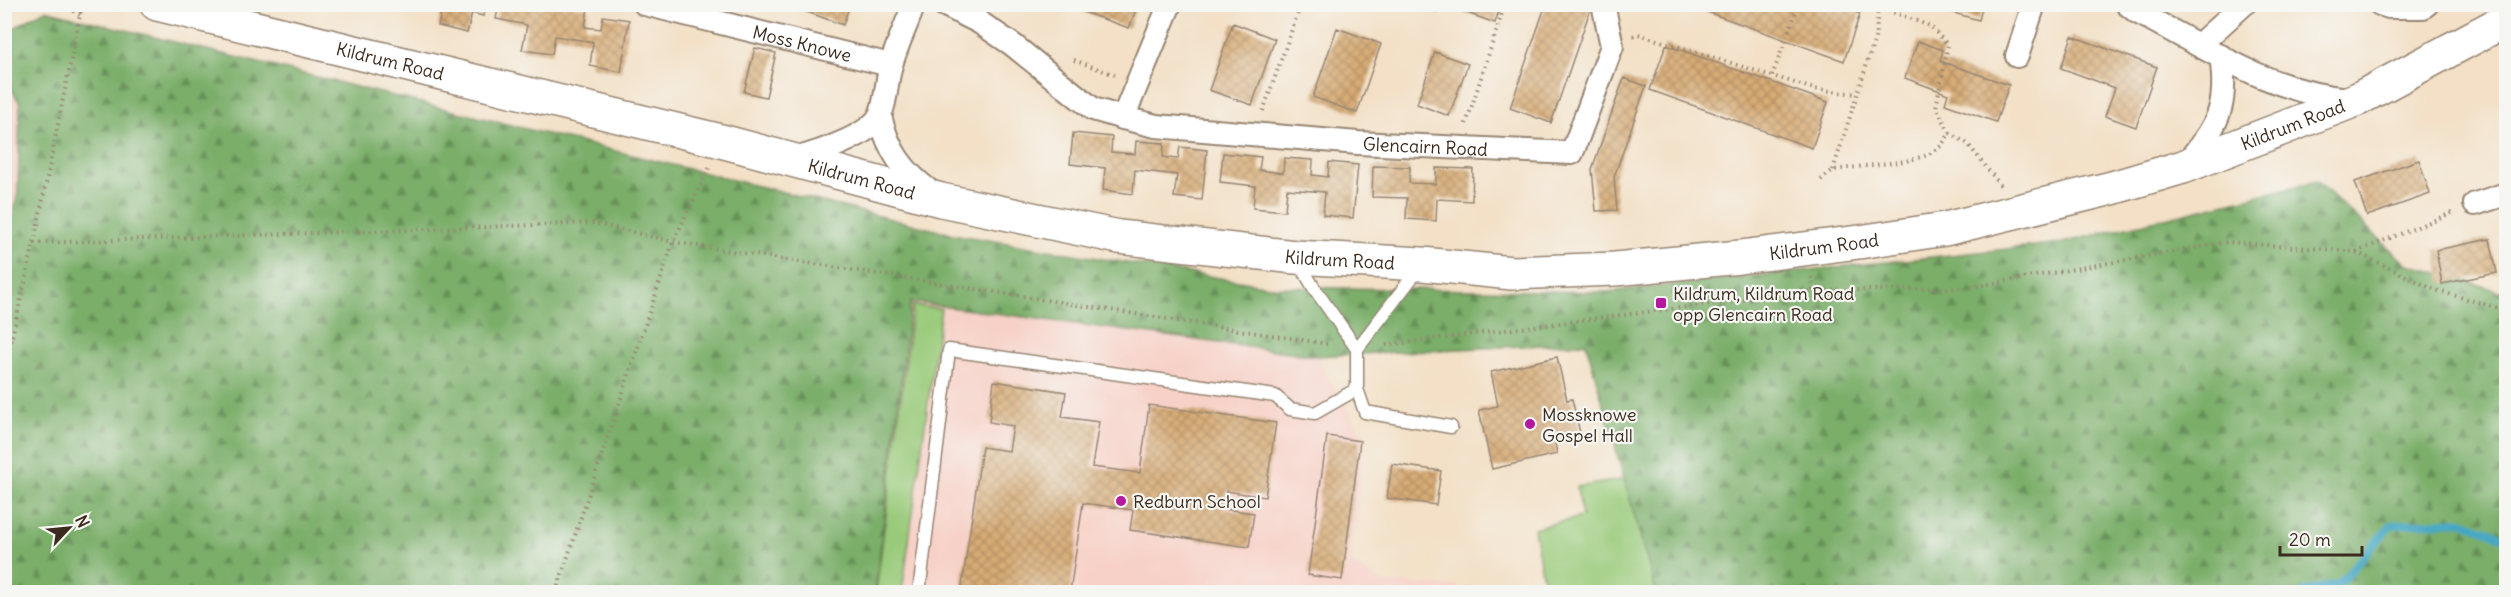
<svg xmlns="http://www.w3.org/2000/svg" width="2511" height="597" viewBox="0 0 2511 597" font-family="Delius,sans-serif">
<defs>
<pattern id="forest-firs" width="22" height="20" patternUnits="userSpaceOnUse" patternTransform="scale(1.5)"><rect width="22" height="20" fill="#7aae69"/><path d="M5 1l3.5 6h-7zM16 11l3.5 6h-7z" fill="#658e56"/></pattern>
<pattern id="building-cross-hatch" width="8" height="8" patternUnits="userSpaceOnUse" patternTransform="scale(1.5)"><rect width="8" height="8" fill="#d7ac76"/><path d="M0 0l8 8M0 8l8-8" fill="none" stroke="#b08c60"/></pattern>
</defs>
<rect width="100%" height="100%" fill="#f6f6f2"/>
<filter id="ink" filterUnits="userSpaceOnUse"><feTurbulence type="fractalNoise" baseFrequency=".0167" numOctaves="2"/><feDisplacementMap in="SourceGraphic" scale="12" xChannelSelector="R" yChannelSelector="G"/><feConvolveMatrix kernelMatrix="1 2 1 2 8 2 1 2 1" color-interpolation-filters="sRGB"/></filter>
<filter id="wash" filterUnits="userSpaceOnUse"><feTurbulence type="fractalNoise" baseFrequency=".008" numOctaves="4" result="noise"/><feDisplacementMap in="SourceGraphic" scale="24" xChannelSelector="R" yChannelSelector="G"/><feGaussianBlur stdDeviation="1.35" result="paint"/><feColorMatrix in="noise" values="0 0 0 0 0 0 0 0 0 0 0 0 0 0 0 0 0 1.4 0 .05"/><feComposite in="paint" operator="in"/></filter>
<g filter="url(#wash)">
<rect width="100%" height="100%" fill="#f3e0c6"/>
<path fill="#f7d1c7" d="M5 79 20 103 18 192 5 256Z
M911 302 1317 356 1365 439 1351 563 1384 583 1458 586 1459 592H873Z"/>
<path fill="#99ca79" stroke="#6a7a4c" stroke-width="1.5" d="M913 305 941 309 902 592H876Z
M1625 479 1656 592H1487L1545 591 1534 528 1582 517 1577 487Z"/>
<path fill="url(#forest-firs)" stroke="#5a6c44" stroke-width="1.5" d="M45 10 952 234 1275 287 1606 292 2062 243 2317 181 2405 263 2506 293V592H1656L1586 343 1317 356 911 302 875 592H5L4 256 18 192 20 103 5 79V33Z"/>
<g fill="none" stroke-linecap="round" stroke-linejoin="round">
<path stroke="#45a7c4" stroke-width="8" d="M2304 592 2339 584 2391 525 2462 521 2506 538"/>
</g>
<g id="blocks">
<path fill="url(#building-cross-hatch)" d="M443 4H486L483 16 472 13 467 33 438 26Z
M499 4H565L588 8 585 27 601 29 603 16 629 20 621 72 590 66 593 42 555 36 552 54 522 50 527 25 496 19Z
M801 4H850L843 25 799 9Z
M1086 4H1138L1129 28 1083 12Z
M1415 4H1439L1436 12Z
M1442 4H1501L1495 23Z
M1546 4 1592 5 1551 123 1510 108Z
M1834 4 1860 14 1844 61 1688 5Z
M1945 4H1983L1979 20 1943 10Z
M1233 23 1275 39 1252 105 1209 90Z
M1337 28 1381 44 1357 113 1313 97Z
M2072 36 2157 67 2136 127 2105 116 2115 88 2061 68Z
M1918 41 1943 50 1940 61 2009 85 1996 122 1945 104 1948 94 1905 78Z
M1666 45 1828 102 1812 148 1650 90Z
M755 48 776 53 766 97 744 92Z
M1435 52 1468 64 1449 116 1417 104Z
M1624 78 1646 86 1614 177 1617 210 1596 211 1592 169Z
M1073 133 1112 137 1111 152 1135 154 1136 141 1164 143 1163 157 1178 159 1180 147 1207 150 1202 200 1174 197 1177 175 1135 170 1133 194 1103 190 1105 168 1070 164Z
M1223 153 1261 157 1259 170 1283 173 1284 158 1313 160 1312 175 1328 177 1329 162 1358 165 1353 218 1323 215 1325 192 1287 189 1285 211 1253 208 1255 186 1220 182Z
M2419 160 2430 194 2367 216 2355 182Z
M1373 166 1410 167 1409 183 1436 184V168L1473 169 1472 201 1437 199 1436 221 1406 219 1407 198 1372 197Z
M2490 239 2497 273 2442 284 2436 250Z
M1557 357 1567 400 1572 399 1581 437 1555 443 1557 454 1492 469 1479 410 1498 406 1491 372Z
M994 381 1066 392 1062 417 1099 422 1092 467 1140 473 1149 405 1276 423 1265 497 1226 491 1224 509 1254 513 1249 547 1130 530 1133 510 1083 503 1070 592H961L982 447 1009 451 1013 426 989 422Z
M1327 436 1360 441 1342 580 1308 575Z
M1392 464 1441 471 1436 505 1387 498Z"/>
</g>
</g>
<g filter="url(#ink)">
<use href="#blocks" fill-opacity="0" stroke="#978572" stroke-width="1.5"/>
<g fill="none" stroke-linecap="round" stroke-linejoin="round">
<defs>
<path id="lane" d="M1298 261 1314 288 1357 349
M1420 267 1357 349V389L1365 412 1451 427
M919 592 949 350 1275 396 1290 409 1315 413 1357 389"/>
<g id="street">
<path id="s1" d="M645 4 890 65"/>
<path id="s2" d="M943 4 979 22 1013 45 1093 109 1123 118 1156 126 1358 143 1572 153 1612 46 1603 4"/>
<path d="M2127 4 2137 12C2205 47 2273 94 2350 99"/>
<path d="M2380 4 2389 7H2423L2427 4"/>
<path d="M2200 44 2244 4"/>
<path d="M2017 56 2034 4"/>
<path d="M880 116C888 150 903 172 931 192"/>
<path d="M1123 118 1169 6"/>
<path d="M795 159C817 153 870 136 880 115 887 100 886 81 891 65 897 44 907 24 914 4"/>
<path d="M2184 166C2217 126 2229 109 2221 56"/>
<path d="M2475 204 2506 194"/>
</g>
<g id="secondary">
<path id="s3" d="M157 4 721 141 941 200 1119 237 1295 257 1422 264 1512 273 1615 269 1740 257 1859 242 1945 229 2112 188 2183 167 2358 99 2506 20"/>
</g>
</defs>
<use href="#lane" stroke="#978572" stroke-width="15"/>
<use href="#street" stroke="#978572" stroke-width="26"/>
<use href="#secondary" stroke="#978572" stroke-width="36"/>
<path stroke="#978572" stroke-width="4" stroke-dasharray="1.5 4.5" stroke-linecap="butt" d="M64 4 80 15
M1633 36 1638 34 1814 89 1857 94
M1074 60 1115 75
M1772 76 1799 4
M1263 111 1301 4
M1466 124 1505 4
M1950 133 1968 144 2001 186
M1833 170 1876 35 1878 6
M1821 180 1833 170 1906 161 1928 155 1941 146 1950 133 1936 107 1948 45 1930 26 1871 4
M34 243 595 223 673 242 1328 344
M2356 252 2454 212
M1812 277 1813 291
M1386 345 1813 291 1966 288 2228 242 2356 252 2435 290 2495 307 2506 308
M4 371 34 243 81 10
M556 592 673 242 709 168"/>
<use href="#lane" stroke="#fff" stroke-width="12"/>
<use href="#street" stroke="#fff" stroke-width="22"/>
<use href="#secondary" stroke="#fff" stroke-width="33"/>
</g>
</g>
<g fill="#b5179e" stroke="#f6f6f2" stroke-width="2">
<rect x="1655" y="297" width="12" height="12" rx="3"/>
<circle cx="1530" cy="424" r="6"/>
<circle cx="1121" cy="501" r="6"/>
</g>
<g text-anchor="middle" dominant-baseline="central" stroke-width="4.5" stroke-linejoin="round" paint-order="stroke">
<g font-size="18" fill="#3b2a1e" stroke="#f6f6f2">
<text stroke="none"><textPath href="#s1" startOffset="162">Moss Knowe</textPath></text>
<text stroke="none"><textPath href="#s3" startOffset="240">Kildrum Road</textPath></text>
<text stroke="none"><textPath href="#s3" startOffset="2184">Kildrum Road</textPath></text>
<text stroke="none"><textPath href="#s2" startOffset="519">Glencairn Road</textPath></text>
<text stroke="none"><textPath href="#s3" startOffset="726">Kildrum Road</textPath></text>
<text stroke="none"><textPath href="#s3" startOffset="1698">Kildrum Road</textPath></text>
<text stroke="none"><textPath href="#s3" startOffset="1212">Kildrum Road</textPath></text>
</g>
<g font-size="18" fill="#3b2a1e" stroke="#f6f6f2" text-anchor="start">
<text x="1673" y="293">Kildrum, Kildrum Road<tspan x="1673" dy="21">opp Glencairn Road</tspan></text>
<text x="1542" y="414">Mossknowe<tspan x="1542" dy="21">Gospel Hall</tspan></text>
<text x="1133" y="501">Redburn School</text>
</g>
</g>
<rect width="2511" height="597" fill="none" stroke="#f6f6f2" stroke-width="24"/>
<g transform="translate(69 528) rotate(64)" stroke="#f6f6f2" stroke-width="4.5" paint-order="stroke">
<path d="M0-4.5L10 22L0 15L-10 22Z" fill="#3b2a1e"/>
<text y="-9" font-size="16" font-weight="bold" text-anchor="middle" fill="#3b2a1e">N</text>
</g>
<path d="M2280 546v9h82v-9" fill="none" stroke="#3b2a1e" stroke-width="3"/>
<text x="2289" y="546" font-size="18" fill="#3b2a1e" stroke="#f6f6f2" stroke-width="4.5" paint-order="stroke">20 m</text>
</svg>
